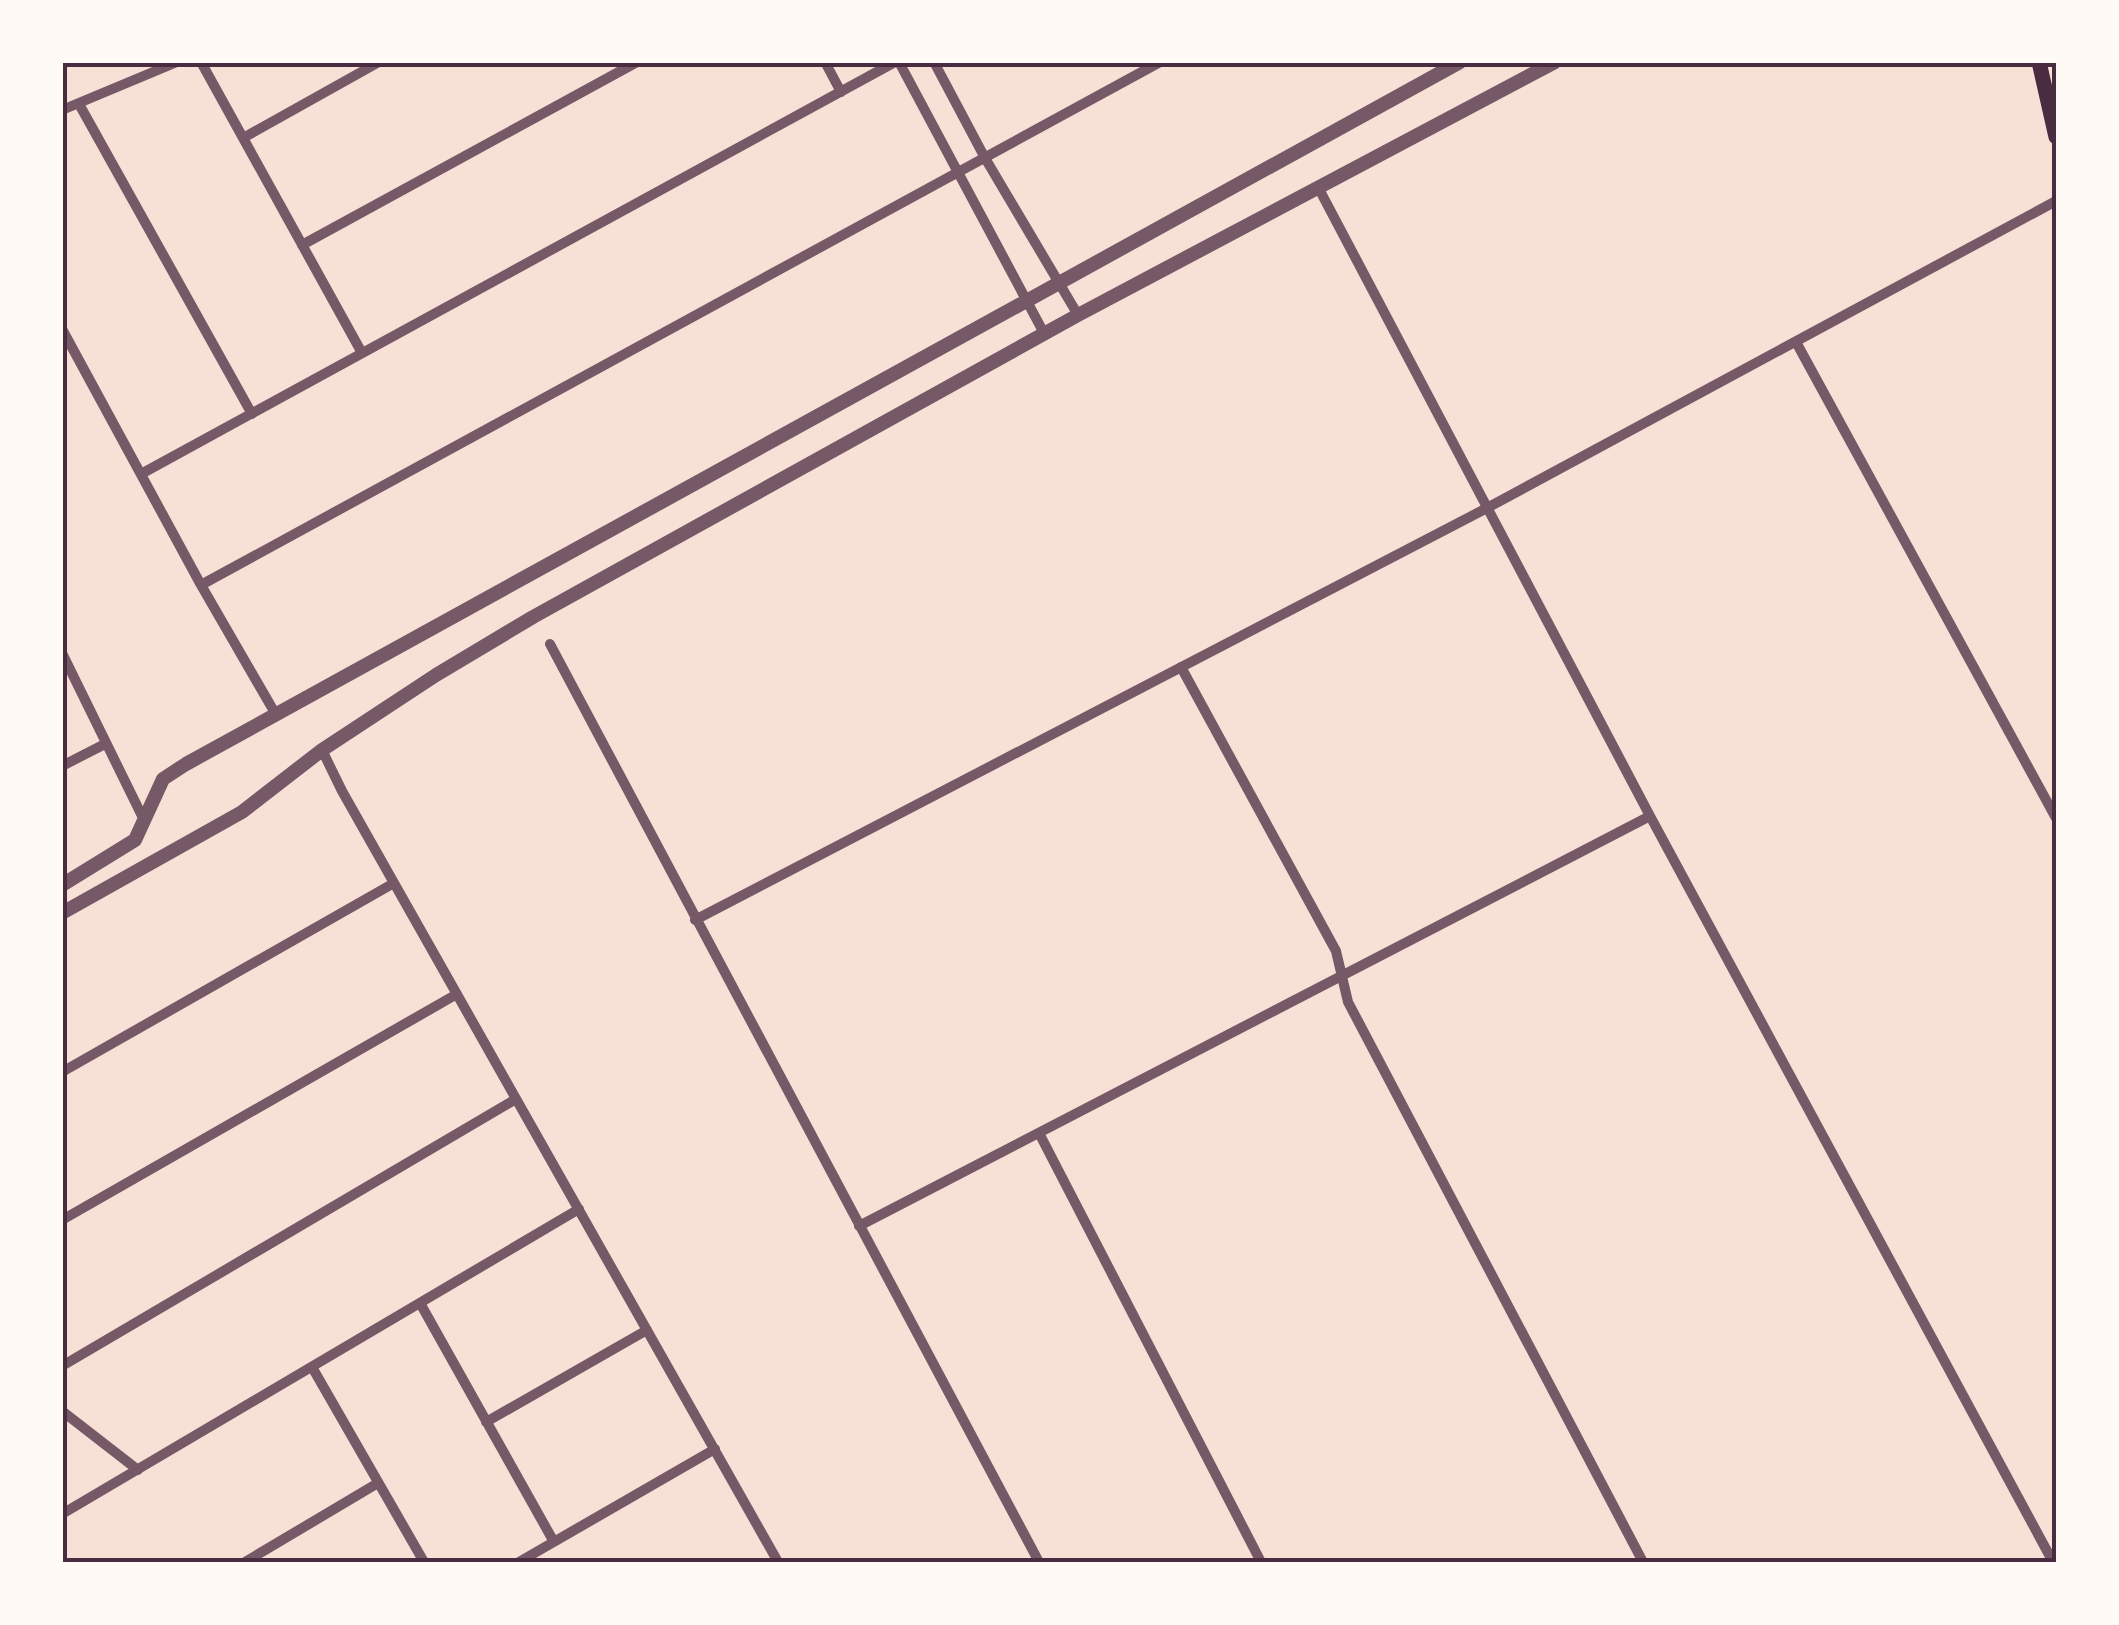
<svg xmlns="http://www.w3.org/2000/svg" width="2119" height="1625" viewBox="0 0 2119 1625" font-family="Ubuntu,sans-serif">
<rect width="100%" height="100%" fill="#f7e1d7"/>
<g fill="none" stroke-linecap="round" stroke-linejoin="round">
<path stroke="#755966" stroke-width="10" d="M201 62 362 353
M825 62 841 92
M899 62 1045 335
M934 62 985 158 1078 315
M79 104 252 414
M62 110 177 62
M243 138 379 62
M1318 187 1650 816 2053 1562
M302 245 637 62
M62 329 201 585 275 713
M1796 342 2056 818
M141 474 895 62
M201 585 1160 62
M550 644 1039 1562
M62 653 145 822
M1181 667 1336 951 1348 1002 1643 1562
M322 750 342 791 778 1562
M62 766 105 744
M695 920 1487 508 2056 201
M62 1072 394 883
M1039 1133 1261 1562
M62 1220 457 994
M859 1226 1650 816
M420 1303 554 1542
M62 1366 516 1099
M312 1367 424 1562
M62 1411 138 1470
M486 1422 647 1330
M62 1514 579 1209
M245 1562 378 1483
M519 1562 715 1449"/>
<path stroke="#755966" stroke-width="14" d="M62 885 135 840 163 779 186 764 1460 62
M62 913 242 812 322 750 436 675 533 617 1078 315 1555 62"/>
<path stroke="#4a2c40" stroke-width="15" d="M2039 62 2056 137"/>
</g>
<rect width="2119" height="1625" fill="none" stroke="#fffaf5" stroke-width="130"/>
<rect x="65" y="65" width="1989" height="1495" fill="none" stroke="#4a2c40" stroke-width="4"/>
</svg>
